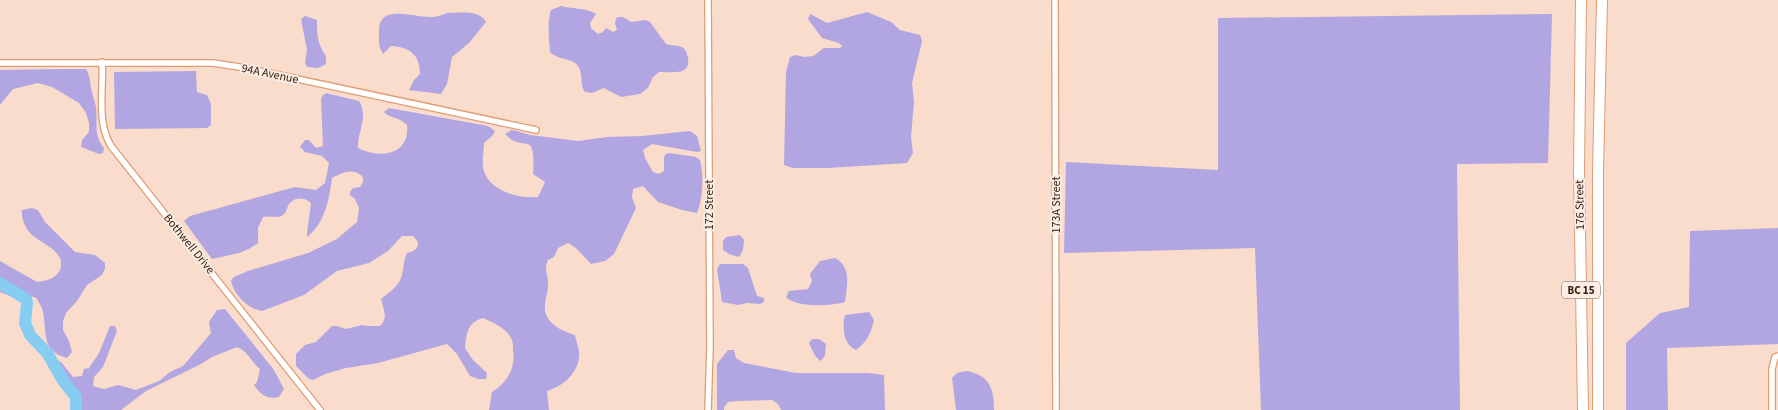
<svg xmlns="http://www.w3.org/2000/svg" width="1778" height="410" viewBox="0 0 1778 410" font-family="'Source Sans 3',sans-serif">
<rect width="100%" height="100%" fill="#f9dccb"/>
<path fill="#b1a6e2" d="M561 6C573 9 587 8 596 14L590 23 591 28 598 34 603 32 606 28 613 32 617 30 615 23 617 17H623L631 22 646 20 650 22 666 44C671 46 678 45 682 47 686 49 687 54 688 58 691 77 671 71 659 72L653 77 648 88 640 94 621 97 604 88 592 93 585 92C579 85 584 74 578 66 572 57 559 61 550 52 549 38 547 23 551 10Z
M867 12 891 22 900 30 920 35 922 41 912 83 914 102 911 137 913 153 907 163 828 168H793L784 165 786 72 790 57 796 55 804 57 813 56 824 48H840L842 46 839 43 822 38 808 19 810 14 827 23Z
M447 13C460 13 479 9 486 22L469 43 452 57 447 84 441 94 409 90 414 80 420 74C420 54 409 47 391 46L383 54C378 47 379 39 379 31 379 3 414 18 431 17 437 17 442 15 447 13Z
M1552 14 1548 163 1457 164 1460 410H1261L1255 248 1064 253 1066 162 1218 170V18Z
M305 16 317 20C317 28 317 38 320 45 323 54 327 53 326 64L318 68 307 67 305 63 307 50 301 19Z
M64 69H86C90 76 90 81 91 88 92 94 95 101 96 107 98 123 93 135 104 148L103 153 99 154 81 147 82 140 89 132V123L86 113 79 103 52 87 38 83 13 89 0 105V70Z
M196 71 197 92 207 95 211 104V125L207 128 115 129 114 72Z
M326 93 359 101C369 117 357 132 358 148 379 159 410 156 407 125 398 116 390 119 384 112L389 108 488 126 495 131 493 135 484 143C484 150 482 159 483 167 486 190 518 199 538 197L545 182 533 174C536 126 524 155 505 134L511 130 517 131 530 135 578 141 607 137 642 136 690 131 697 136 701 151 697 152 652 144 643 150 645 158 653 172 659 174 664 171V157L666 154 670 153 696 157 700 160C704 177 703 197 697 213L682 210 658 202 643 186 633 189 632 197 636 208 614 254 605 261 591 264 576 248 568 243 558 248 554 257 548 260C543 271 549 275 548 286 548 292 545 299 545 305 543 322 561 331 575 335 576 340 578 346 579 351 581 371 564 386 547 391L549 410H489L492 392C507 383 516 368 513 350 513 346 513 341 511 338 506 328 492 322 483 318 467 323 467 332 465 348L473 360 487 373 486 379H478L470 376 457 354 447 344 378 363 346 368 325 374 313 380 309 379 296 366V354L305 345 316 342 332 326H337L346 329 362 325 368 326H380C389 317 383 309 381 299 389 292 397 288 401 278 404 270 403 261 407 253 414 251 418 250 418 242L413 236H402L388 251 369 263 337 271 304 295 262 311C248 309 233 294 231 280L234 277 248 271 308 253 337 239 357 222 359 208 355 199 350 195V192L353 188 360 187 363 182V177C353 167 342 173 332 178 329 200 325 223 307 237V233L311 203C304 197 295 197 289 204 287 207 287 212 283 215 278 219 270 215 263 217L258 228V243L249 249 239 253 212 259 184 221 190 216 295 187 316 190 325 183 329 163 322 156 305 152 300 147 305 140H309L316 148 323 146 321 99 322 96Z
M32 208 38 210 45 222 75 252 95 255 105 263V269L102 275 87 285 77 301 66 313 63 321V330L69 341 72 352 67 358C41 351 47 333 43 312 42 307 39 302 36 298L26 294 13 297 0 292V261L37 282C45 281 56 279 60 270 67 251 41 244 31 234 25 228 21 218 22 210Z
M1778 228V344L1667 348 1668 410H1626V343L1660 313 1689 307 1690 231Z
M740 235 744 240 743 250 739 257 729 254 723 250V241L726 237Z
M835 258C852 267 847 286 845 302 832 306 796 308 786 297L789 291 808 289 812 281 810 274 820 261Z
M720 264H743L748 268 757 296 764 298V302L760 304 747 303 738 305 722 302 717 269Z
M225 309 274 370 284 389 279 397C267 400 260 394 254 385L257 382 260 369C251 362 248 351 237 347L212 357 201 364 146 391 121 410H77L63 386 48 366V360L53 358 61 362 73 377 82 376 84 369 89 368 99 353 110 326H115L117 331 103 367 94 377 93 386 104 389 118 385 136 390 159 381 170 372 183 366 211 333 209 322 217 310Z
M869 312 874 320C871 333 867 342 856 350 843 345 842 326 845 315Z
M812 339H819L826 344 825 355 821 361C814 357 812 349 809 343Z
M728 350H734L736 358 744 363 796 373H868L884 375 885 410H781L778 404 772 400 737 401 728 402 724 407V410H717V364Z
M966 371C990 375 994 389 994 410H956L952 378 957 373Z"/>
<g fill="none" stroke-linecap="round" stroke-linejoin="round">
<path stroke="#87cdf2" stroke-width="12" d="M0 283 26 299 27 303 25 323 30 335 47 353 64 382 76 397V410"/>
<defs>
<path id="minor" d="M1055 0 1056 410
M102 62C104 90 96 121 111 146L320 410
M0 63H213L246 68 536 130
M708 410 710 347 708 0
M1772 410V369L1775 357 1778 356"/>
<path id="trunk" d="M1581 0 1579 170 1583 410
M1598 410V171L1602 0"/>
</defs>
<use href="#minor" stroke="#df9c72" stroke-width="8"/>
<use href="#trunk" stroke="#df9c72" stroke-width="12"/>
<use href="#minor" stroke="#fff" stroke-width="5.5"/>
<use href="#trunk" stroke="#fff" stroke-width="10"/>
</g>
<g text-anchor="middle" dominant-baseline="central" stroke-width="4" stroke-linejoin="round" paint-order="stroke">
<rect fill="#fbede4" stroke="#705a4b" stroke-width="1" x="1562" y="281.5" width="38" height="17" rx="4"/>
<g font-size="11" font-weight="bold" fill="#341b09">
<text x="1581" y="290">BC 15</text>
</g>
<g font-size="12" fill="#341b09" stroke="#fbede4">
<text transform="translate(270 74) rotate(12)">94A Avenue</text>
<text transform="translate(709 205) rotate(-90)">172 Street</text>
<text transform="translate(1056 205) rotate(-90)">173A Street</text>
<text transform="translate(1580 205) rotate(-91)">176 Street</text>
<text transform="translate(189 244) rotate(51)">Bothwell Drive</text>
</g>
</g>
</svg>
